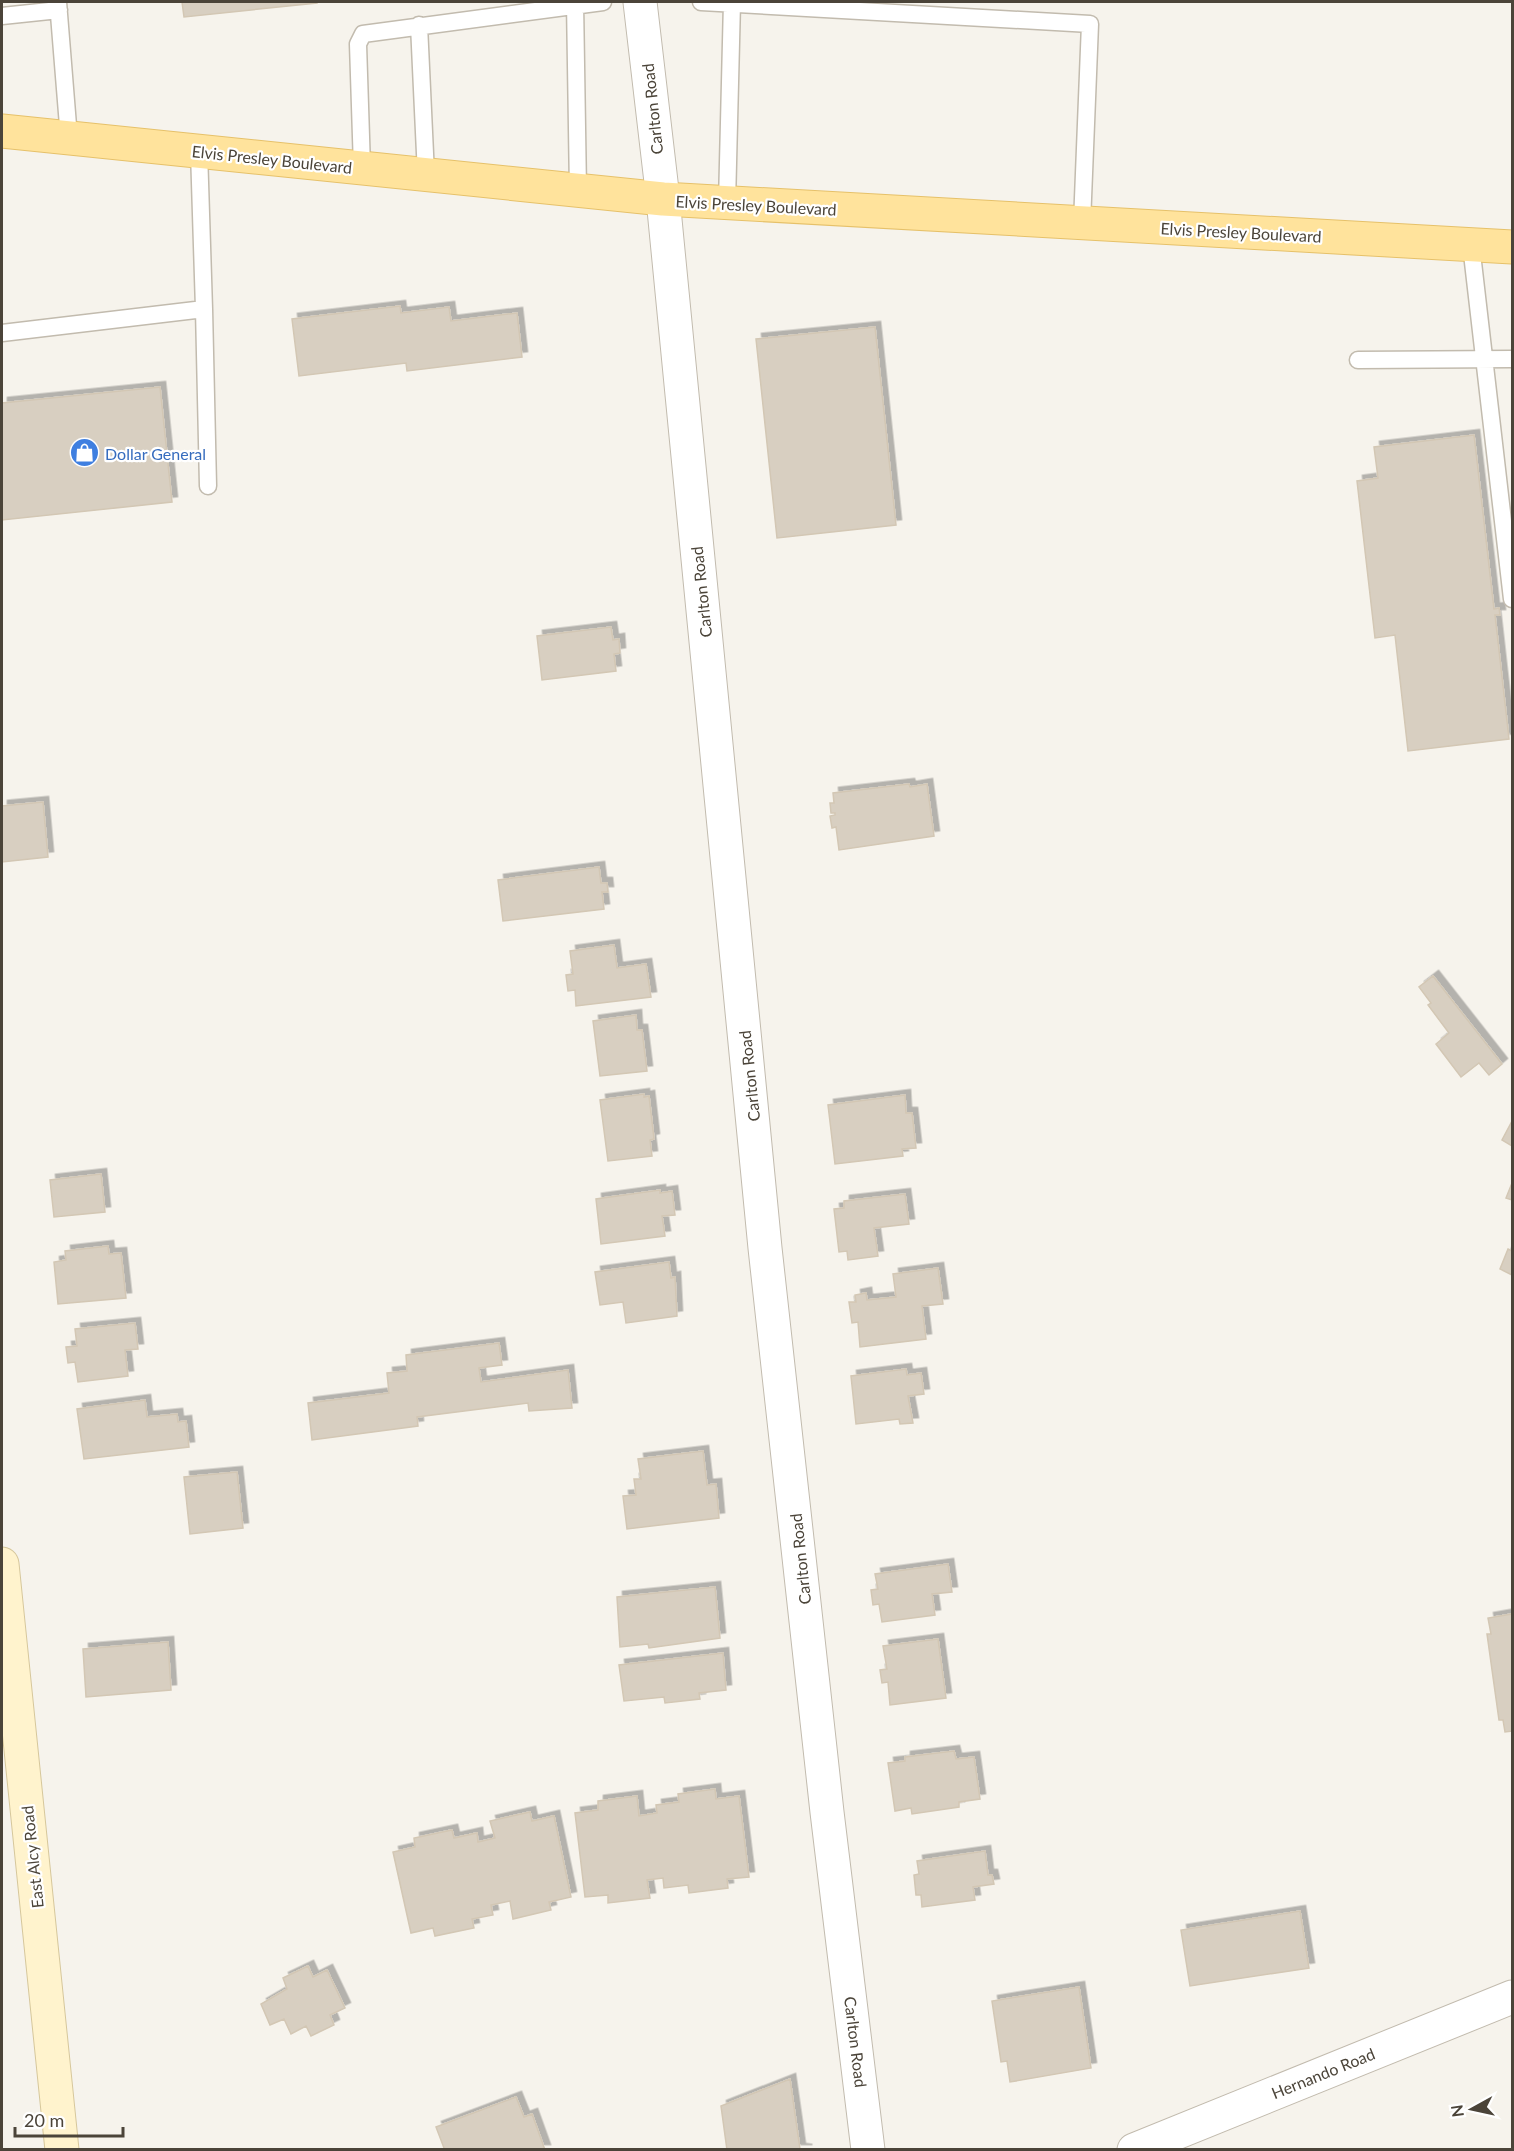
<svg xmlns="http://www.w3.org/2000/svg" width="1514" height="2151" viewBox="0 0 1514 2151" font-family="Lato,sans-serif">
<defs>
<filter id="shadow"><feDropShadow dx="5.5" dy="-5.5" stdDeviation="0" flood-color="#0004"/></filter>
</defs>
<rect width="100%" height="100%" fill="#f6f3ec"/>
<path fill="#d8cfc1" stroke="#d3c7b4" stroke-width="1.5" filter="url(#shadow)" d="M182 2H317V3L184 17Z
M400 306 401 313 449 307 451 321 517 313 522 357 407 371 406 363 299 376 292 319Z
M875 327 896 525 777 538 756 339Z
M160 387 172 502 2 520V403Z
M1474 435 1494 609 1499 608 1500 615H1495L1509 739 1408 751 1395 635 1375 638 1357 481 1378 478 1374 447Z
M611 627 613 640 619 639 620 653 614 654 616 671 542 680 537 636Z
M909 784 910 787 927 784 934 836 839 850 836 827 832 828 830 816 835 815V813H831L830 803H834L833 793Z
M43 802 48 857 2 862V806Z
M599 867 601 883H607L608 892H602L604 909 503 921 498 880Z
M614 945 617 968 646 964 651 997 576 1006 575 990 568 991 566 975 573 974 570 951Z
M1433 976 1502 1064 1489 1075 1479 1063 1461 1077 1436 1044 1449 1033 1428 1005 1431 1003 1419 987Z
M636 1015 637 1030H642L647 1071 600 1076 593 1021Z
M644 1094V1097L649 1096 654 1139 650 1140 652 1156 608 1161 600 1100Z
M905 1095 906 1113H912L916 1148 902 1149 903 1156 835 1164 828 1105Z
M1512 1121V1146L1502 1140Z
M101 1174 105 1212 54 1217 50 1180Z
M1512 1183V1200L1506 1198Z
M660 1190V1193L672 1191 675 1215 662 1216 665 1236 601 1244 596 1199Z
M905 1194 909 1224 874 1228 878 1256 848 1260 847 1251 839 1252 834 1209 844 1208V1201Z
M108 1246 109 1254 121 1253 126 1298 58 1304 54 1262 66 1260 65 1251Z
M1508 1249 1512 1251V1275L1500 1269Z
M669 1262 671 1278 675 1277 677 1316 626 1323 623 1302 600 1305 595 1272Z
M938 1268 943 1304 922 1306 926 1339 860 1347 858 1322 852 1323 849 1302H856L855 1295 866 1293 867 1300 896 1297 893 1274Z
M135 1323 138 1349 125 1350 128 1376 78 1382 75 1362 68 1363 66 1347 77 1346 75 1329Z
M499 1343 502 1365 479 1368 481 1382 568 1370 572 1408 529 1411 528 1403 417 1417 418 1426 312 1440 308 1403 389 1393 387 1373 407 1371 406 1355Z
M906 1369 907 1375 921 1373 924 1394 908 1396 913 1423 900 1424 899 1419 856 1424 851 1376Z
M145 1400 147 1417 177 1414 178 1422 186 1421 189 1447 84 1459 77 1409Z
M703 1451 707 1485 716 1484 719 1518 627 1529 623 1496 636 1495 634 1479H641L638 1459Z
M237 1472 243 1528 190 1534 184 1477Z
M948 1564 952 1592 932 1594 935 1615 882 1622 879 1604 873 1605 871 1590 878 1589 875 1574Z
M715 1587 720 1638 649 1648 648 1644 620 1647 617 1597Z
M1512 1614V1731L1505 1732 1503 1720H1499L1487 1634H1491L1488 1618Z
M938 1639 946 1698 890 1705 888 1682 882 1683 880 1670 887 1669 883 1646Z
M168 1642 171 1690 86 1697 83 1649Z
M723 1653 726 1690 699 1693 700 1699 665 1703 664 1697 624 1701 619 1665Z
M954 1751 956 1759 974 1757 980 1799 959 1802V1807L912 1814 911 1808 895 1811 888 1763 905 1761V1757Z
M715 1789 716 1799 739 1796 749 1877 727 1879 728 1888 689 1893 688 1885 664 1888 663 1878 647 1880 650 1898 608 1903V1895L585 1897 575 1813 598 1810V1801L637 1796 639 1816 657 1813 656 1805 679 1802 678 1794Z
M530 1812 532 1821 554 1816 571 1897 549 1902 551 1910 513 1919 510 1901 491 1905 493 1915 472 1919 474 1928 435 1936 433 1928 411 1933 393 1852 415 1847 414 1838 452 1830 454 1838 477 1833 478 1842 495 1838 490 1821Z
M985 1851 988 1875H992L994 1884 973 1887 975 1900 922 1907 921 1895H916L914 1875 919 1874 917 1861Z
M1300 1911 1309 1968 1190 1986 1181 1930Z
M308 1966 313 1977 327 1970 345 2008 330 2015 334 2025 311 2036 306 2026 291 2034 284 2019 270 2025 261 2004 287 1989 283 1978Z
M1079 1987 1091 2068 1010 2082 1007 2061 1001 2062 992 2001Z
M790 2079 800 2149 807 2150H727L721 2106Z
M516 2097 524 2117 532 2114 545 2150H438L444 2148 436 2127Z"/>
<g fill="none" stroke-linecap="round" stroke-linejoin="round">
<defs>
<path id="lane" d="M58 2 69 138
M575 2 578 191
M701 2 1090 24 1082 223
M2 16 59 10
M419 25 426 175
M362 168 358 44 363 34 603 2
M727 203 732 2
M1471 245 1512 599
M204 309 208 486
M2 333 204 309 199 151
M1358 360 1512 359"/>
<path id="street" d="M640 2 663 199 765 1248 827 1812 868 2150
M1134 2150 1512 1997"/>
<path id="secondary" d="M2 1564 62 2150"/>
<path id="primary" d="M2 131 663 199 1512 247"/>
</defs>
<use href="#lane" stroke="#c2bbae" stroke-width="19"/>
<use href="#street" stroke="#c2bbae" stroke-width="35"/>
<use href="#secondary" stroke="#d6c79b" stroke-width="35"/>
<use href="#primary" stroke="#e6c16a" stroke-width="35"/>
<use href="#lane" stroke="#fff" stroke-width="16"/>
<use href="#street" stroke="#fff" stroke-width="33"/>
<use href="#secondary" stroke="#fff3cd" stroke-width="33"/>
<use href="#primary" stroke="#ffe39c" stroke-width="33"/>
</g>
<defs>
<symbol id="shop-disc" viewBox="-11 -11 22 22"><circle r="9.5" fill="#3f7fe0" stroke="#fff"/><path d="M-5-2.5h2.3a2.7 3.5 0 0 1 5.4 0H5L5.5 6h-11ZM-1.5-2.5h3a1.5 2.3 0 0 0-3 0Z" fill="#fff"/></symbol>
</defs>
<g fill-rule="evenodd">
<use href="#shop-disc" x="68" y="436" width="33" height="33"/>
</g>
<g text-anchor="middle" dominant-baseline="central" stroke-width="4.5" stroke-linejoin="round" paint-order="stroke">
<g font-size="16" fill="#4b4439" stroke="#fff">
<text transform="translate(652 109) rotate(-96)">Carlton Road</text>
<text transform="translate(272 159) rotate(6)">Elvis Presley Boulevard</text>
<text transform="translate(756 205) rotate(3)">Elvis Presley Boulevard</text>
<text transform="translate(1241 232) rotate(3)">Elvis Presley Boulevard</text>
<text transform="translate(701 592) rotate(-96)">Carlton Road</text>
<text transform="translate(749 1076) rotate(-96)">Carlton Road</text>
<text transform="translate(800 1559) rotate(-96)">Carlton Road</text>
<text transform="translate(32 1857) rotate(-96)">East Alcy Road</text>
<text transform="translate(856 2042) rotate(83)">Carlton Road</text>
<text transform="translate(1323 2073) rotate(-22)">Hernando Road</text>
</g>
<g font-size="16" fill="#366cbe" stroke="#fff" text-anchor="start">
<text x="105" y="453">Dollar General</text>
</g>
</g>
<rect width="1514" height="2151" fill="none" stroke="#4b4439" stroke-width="6"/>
<g transform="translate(1472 2109) rotate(262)" stroke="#ffffff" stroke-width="4.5" paint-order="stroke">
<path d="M0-4.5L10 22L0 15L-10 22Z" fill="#4b4439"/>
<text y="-9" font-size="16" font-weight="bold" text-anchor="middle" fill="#4b4439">N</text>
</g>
<path d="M15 2127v9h108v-9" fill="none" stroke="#4b4439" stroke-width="3"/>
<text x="24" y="2127" font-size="18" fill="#4b4439" stroke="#ffffff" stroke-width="4.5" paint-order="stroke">20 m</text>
</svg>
